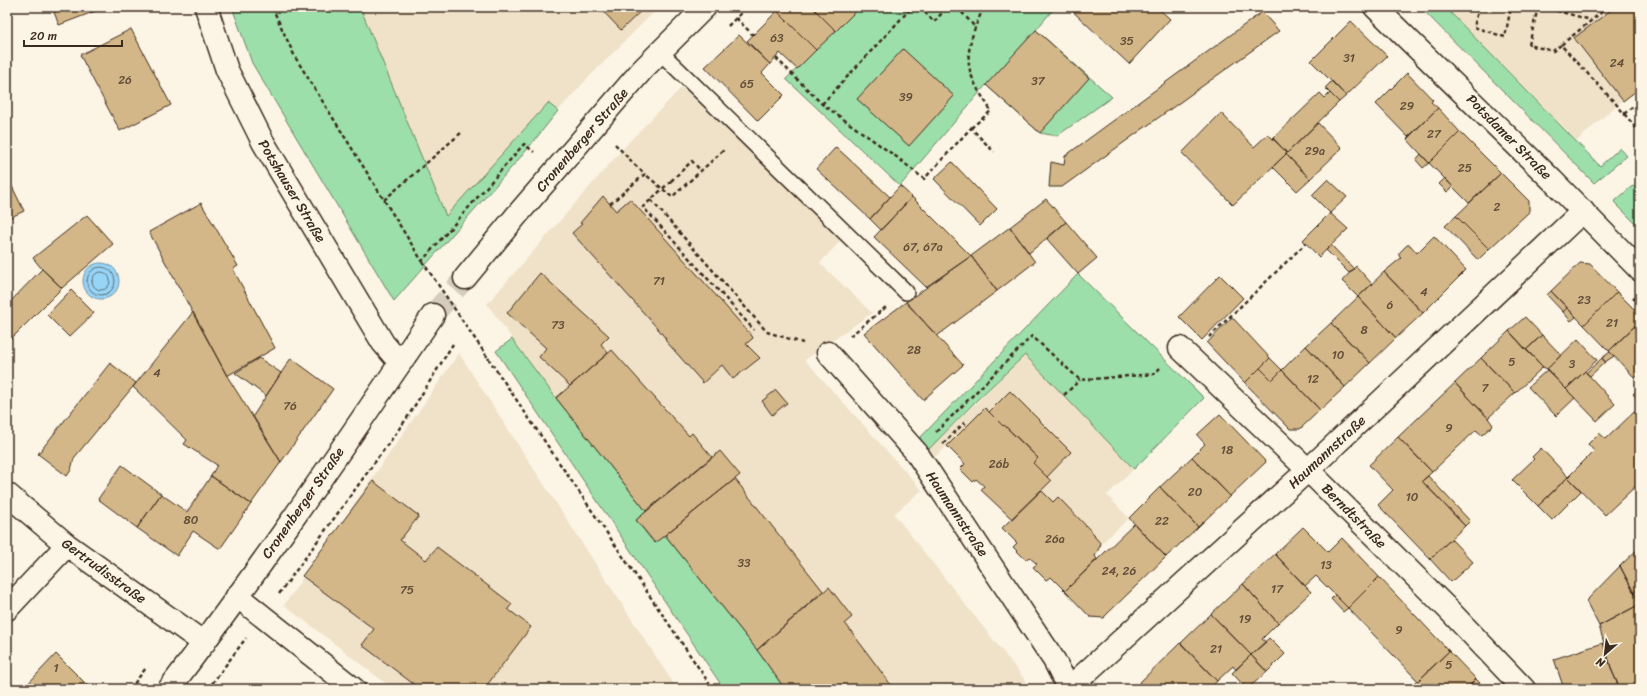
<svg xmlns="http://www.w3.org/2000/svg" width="1647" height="696" viewBox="0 0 1647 696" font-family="Sriracha,sans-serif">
<rect width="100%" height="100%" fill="#fcf5e5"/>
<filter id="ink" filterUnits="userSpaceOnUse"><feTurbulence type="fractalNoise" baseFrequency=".025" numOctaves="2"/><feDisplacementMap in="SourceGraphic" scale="8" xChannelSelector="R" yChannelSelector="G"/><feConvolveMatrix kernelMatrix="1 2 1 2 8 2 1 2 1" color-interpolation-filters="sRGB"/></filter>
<g filter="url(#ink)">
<path fill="#f0e2c9" d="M360 7H659L588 78 558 111 548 103 446 216Z
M1445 7H1640V88L1617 105 1577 141Z
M682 87 842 239 820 263 872 313 805 360 922 490 894 514 1026 681 1016 689H785L757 650 665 536 655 543 636 520 646 511 556 398 487 304 628 143Z
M459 353 471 372 677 689H393L284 605Z
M1025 355 1134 469 1107 495 1129 518 1101 544 1095 556 1097 559 1065 591 1051 577 1046 580 1033 567 1037 564 1029 557 1026 560 1013 547 1017 542 1002 528 1011 518 981 490 984 486 977 479 973 482 960 469 965 464 947 446 935 457 928 450Z"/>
<path fill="#9cdfaa" stroke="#6c8464" d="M232 7H360L446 216 548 103 558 111 525 152 394 301 252 63Z
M860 7H1055L1036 30 1112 97 1057 136 1040 133 986 85 900 186 786 79Z
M1430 7H1445L1600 166 1620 148 1627 156 1594 183 1425 12Z
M1640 184V228L1614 202 1631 187Z
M1078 274 1204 398 1134 469 1025 355 977 400 928 450 918 440Z
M512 339 556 398 646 511 636 520 654 543 665 535 757 650 785 689H724L496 351Z"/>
<path fill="#96d5f8" stroke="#7291a1" d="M83 281a18 18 0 1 1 36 0a18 18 0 1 1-36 0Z"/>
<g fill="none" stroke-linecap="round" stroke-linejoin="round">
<path stroke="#5f6e75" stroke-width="1" d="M87 281a14 14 0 1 1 28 0a14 14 0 1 1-28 0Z
M92 281a9 9 0 1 1 18 0a9 9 0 1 1-18 0Z"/>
</g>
<path fill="#d4b788" stroke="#3b2a1e" d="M52 7H106L59 25Z
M599 7H645L621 30Z
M781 7H812L836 31 816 50 777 11Z
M812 7H850L855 12 836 31Z
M1068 7H1157L1170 19 1129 64Z
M1615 7H1640V88L1623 101 1574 38Z
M777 11 816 50 797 69 780 53 770 64 747 41Z
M1262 12 1279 31 1062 187H1049L1051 162 1064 165 1065 156Z
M1351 21 1387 56 1346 96 1311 61Z
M131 29 171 105 120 131 80 55Z
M1036 30 1089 78 1040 133 986 85Z
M739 35 770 64 762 73 784 95 758 121 705 67Z
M903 49 954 96 909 146 857 99Z
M1407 73 1433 100 1431 102 1438 108 1408 137 1376 104Z
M1332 81 1346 96 1339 102 1325 88Z
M1320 93 1325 98 1330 93 1339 102 1287 153 1273 138Z
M1438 108 1460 132 1429 163 1407 139Z
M1221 113 1254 147 1268 134 1287 153 1233 205 1182 153Z
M1318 123 1342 148 1310 179 1286 154Z
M1460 132 1501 173 1469 203 1429 163Z
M836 147 890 197 870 219 816 169Z
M1286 154 1310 179 1297 191 1273 167Z
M1421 154 1429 163 1423 168 1416 160Z
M952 162 997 209 980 226 934 179Z
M1501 173 1529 201V212L1489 249 1456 216Z
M7 176 24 211 7 219Z
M1445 178 1453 187 1447 192 1439 184Z
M1328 179 1347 197 1330 213 1312 195Z
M900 186 912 197 881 230 870 219Z
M603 196 616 211 630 199 631 200 752 336 753 338 746 344 760 358 733 379 722 365 703 383 665 340 666 339 659 330 572 233 582 224 580 223Z
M912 197 971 256 926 287 874 237Z
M1046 199 1066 222 1029 253 1010 227Z
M201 203 238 266 233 269 275 348 227 376 149 232Z
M1330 213 1348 229 1319 257 1303 240Z
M87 215 113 244 62 288 42 269 33 258Z
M1456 216 1489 249 1478 260 1445 226Z
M1066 222 1097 258 1078 274 1047 239Z
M1010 227 1035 262 997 291 971 256Z
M1434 236 1466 270 1423 313 1384 272 1401 258 1399 256V253L1407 245H1410L1417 253Z
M1331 245 1354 269 1349 273 1326 250Z
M971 256 997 291 937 336 906 302Z
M1580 263 1590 264 1617 292 1584 325 1551 291Z
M1356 266 1372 284 1358 297 1342 281Z
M42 269 62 288 7 343V305Z
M1384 272 1423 313 1396 338 1358 297Z
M540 273 609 336 601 344 608 353 570 386 539 357 546 348 507 313Z
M1220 275 1243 298 1202 340 1179 317Z
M71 290 94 313 69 337 47 315Z
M1551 291 1567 308 1563 312 1547 295Z
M1617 292 1640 315V321L1609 351 1584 325Z
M1358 297 1396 338 1370 363 1331 323Z
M906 302 963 365 923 400 864 333Z
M1567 308 1576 317 1571 321 1563 312Z
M193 312 227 376 281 462 251 504 211 476 217 465 184 444 187 440 133 387Z
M1232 317 1270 358 1245 383 1207 343Z
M1525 317 1542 335 1526 350 1509 331Z
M1640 321V373L1635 378 1609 351Z
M1331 323 1370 363 1345 387 1306 346Z
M1509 331 1543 367 1515 393 1481 358Z
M1542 335 1561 355 1547 369 1543 367 1526 350Z
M1578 339 1597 360 1566 389 1547 369Z
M1306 346 1345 387 1320 410 1282 370Z
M612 350 689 436 692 433 712 457 646 511 556 398Z
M1610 352 1614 356 1605 362 1602 358Z
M259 358 281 373 266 396 235 373Z
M291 358 333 389 281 462 253 416Z
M1270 358 1282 370 1272 380 1260 368Z
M1481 358 1515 393 1488 418 1455 383Z
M1602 358 1605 362 1590 376 1586 373Z
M110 363 136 383 74 458 71 470 67 476 38 454Z
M1260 368 1272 380 1282 370 1320 410 1300 429H1290L1245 383Z
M1547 370 1575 398 1556 416 1528 387Z
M1585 371 1615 404 1597 421 1566 389Z
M1455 383 1488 418 1493 425 1482 435 1476 430 1432 472 1398 437Z
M1640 388V402L1633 394Z
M776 390 787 403 772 415 762 401Z
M1010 391 1071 452 1047 477 1033 463 1038 458 1004 425 1003 426 989 412Z
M985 408 1003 426 1004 425 1038 458 1033 463 1051 481 1012 519 981 490 984 486 976 479 973 482 960 469 965 464 947 446Z
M1634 412 1640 418V482L1605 515 1568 477 1594 451 1588 444 1599 433 1606 439Z
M1220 414 1266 462 1230 496 1192 457 1205 444 1197 435Z
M1398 437 1432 472 1422 481 1465 526 1430 559 1378 505 1393 490 1369 465Z
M1541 448 1568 477 1538 506 1512 480 1534 459 1532 457Z
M720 451 740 475 655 543 636 520Z
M1192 457 1230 496 1198 527 1160 487Z
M122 465 161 494 137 528 98 499Z
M211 476 251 504 220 549 193 531 177 556 137 528 161 494 187 512Z
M1428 476 1470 521 1465 526 1422 481Z
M1568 477 1581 491 1552 520 1538 506Z
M735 479 823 591 757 650 665 535Z
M373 481 419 516 400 540 426 560 437 547 512 604 508 609 531 627 484 689H456L454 688 453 689H420L362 645 374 629 302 576Z
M1160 487 1198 527 1166 557 1129 518Z
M1041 490 1053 502 1058 497 1095 535 1094 536 1101 544 1095 556 1097 559 1065 591 1051 577 1046 580 1033 567 1037 564 1029 557 1026 560 1013 547 1017 543 1002 528Z
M1134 524 1166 557 1105 616 1104 618 1090 617 1065 591Z
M1303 527 1328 552 1342 538 1379 577 1348 608 1316 576 1305 586 1275 554Z
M1451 539 1473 562 1451 582 1430 559Z
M1640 547V588L1634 593 1620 566Z
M1275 554 1311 592 1278 623 1243 584Z
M1620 566 1640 604 1599 626 1586 601Z
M1379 577 1449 651 1418 681 1348 608Z
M1243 584 1278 623 1262 639 1266 642 1251 655 1211 614Z
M829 587 852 617 845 623 894 689H785L757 650Z
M1335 595 1348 608 1343 612 1331 599Z
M1640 604V689H1620L1612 671 1599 626Z
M1211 614 1251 655 1236 670 1233 666 1217 681 1181 643Z
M1269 638 1285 654 1267 672 1251 655Z
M1180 643 1217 681 1209 689H1133Z
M1603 643 1612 671 1620 689H1564L1554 659Z
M1449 651 1476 679 1466 689H1418L1413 684 1417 680 1418 681Z
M56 654 91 689H23Z
M1251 655 1267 672 1247 689 1232 673Z
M1476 679 1486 689H1466Z"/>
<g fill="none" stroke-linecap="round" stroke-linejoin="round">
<path stroke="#d5ccbd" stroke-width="22" stroke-dasharray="22 11" stroke-linecap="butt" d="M433 315 465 278"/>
<defs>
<path id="service" d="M659 51 906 292"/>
<path id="minor" d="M206 7 227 70 263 142 383 343 400 363
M1180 348 1308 470 1447 608 1524 689
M828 353 916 452 1054 660 1069 689
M7 494 67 545 204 643
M237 596 354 689
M7 609 67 545
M1068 689 1308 470 1583 211"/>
<path id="tertiary" d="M1375 7 1552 180 1640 270"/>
<path id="secondary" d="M465 278 517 215 643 69 705 7
M169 689C262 567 347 441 433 315"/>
</defs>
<use href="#service" stroke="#3b2a1e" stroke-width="18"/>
<use href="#minor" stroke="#3b2a1e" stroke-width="25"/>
<use href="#tertiary" stroke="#3b2a1e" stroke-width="25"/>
<use href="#secondary" stroke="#3b2a1e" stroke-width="25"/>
<path stroke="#3b2a1e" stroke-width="2.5" stroke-dasharray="4 3" stroke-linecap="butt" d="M272 7 295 57 422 261 524 144 534 152
M920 7 934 22 947 7
M957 7 975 27
M1479 7 1474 27 1505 37 1511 7
M1538 7 1529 45 1553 51 1561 45
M1543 7 1591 20
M1608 7 1561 45 1617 105 1640 133
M736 18 753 35
M728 26 747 7
M776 58 822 104 898 158 924 179 971 128 994 152
M822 104 912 7
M1624 114 1640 100
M971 128 991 111C985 100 977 90 973 79 962 56 974 28 984 7
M615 144 635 165 645 174
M671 181 692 161 701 171
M384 200 462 132
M651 200 767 332 803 343
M610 204 645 174 672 197 725 149
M1633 297 1640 304
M850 336 886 307
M1209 337 1306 243
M488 358 713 689
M1064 395 1080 380
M936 432 1032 336 1080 380 1154 374 1160 368
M943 444 964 423 967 426
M279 594 407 418 453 344
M130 689 146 668
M208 689 246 638"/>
<use href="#service" stroke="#fcf5e5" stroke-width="15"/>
<use href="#minor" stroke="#fcf5e5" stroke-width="22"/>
<use href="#tertiary" stroke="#fcf5e5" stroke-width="22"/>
<use href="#secondary" stroke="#fcf5e5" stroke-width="22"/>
<path stroke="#3b2a1e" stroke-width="2.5" stroke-dasharray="4 3" stroke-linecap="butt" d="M671 181 643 207 754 330
M422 261 488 358"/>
</g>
</g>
<g text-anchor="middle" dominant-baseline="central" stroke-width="3.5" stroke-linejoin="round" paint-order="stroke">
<g font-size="12" fill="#614d38">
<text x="777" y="38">63</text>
<text x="1127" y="41">35</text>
<text x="1349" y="58">31</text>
<text x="1617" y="63">24</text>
<text x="125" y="80">26</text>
<text x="1038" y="81">37</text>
<text x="747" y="84">65</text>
<text x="906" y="97">39</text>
<text x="1407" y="106">29</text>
<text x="1434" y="134">27</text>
<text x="1315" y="151">29a</text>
<text x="1465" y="168">25</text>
<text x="1497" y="207">2</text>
<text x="923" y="247">67, 67a</text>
<text x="659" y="281">71</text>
<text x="1424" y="292">4</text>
<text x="1584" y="300">23</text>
<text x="1390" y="305">6</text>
<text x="1612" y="323">21</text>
<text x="558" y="325">73</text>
<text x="1364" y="330">8</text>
<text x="914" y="350">28</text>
<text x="1338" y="355">10</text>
<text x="1512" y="362">5</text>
<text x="1572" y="364">3</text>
<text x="157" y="373">4</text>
<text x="1313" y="379">12</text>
<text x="1485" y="388">7</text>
<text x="290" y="406">76</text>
<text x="1449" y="428">9</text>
<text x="1227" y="450">18</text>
<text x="999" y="464">26b</text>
<text x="1195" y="492">20</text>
<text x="1412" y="497">10</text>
<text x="191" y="520">80</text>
<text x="1162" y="521">22</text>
<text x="1055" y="539">26a</text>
<text x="744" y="563">33</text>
<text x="1326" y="565">13</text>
<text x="1119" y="571">24, 26</text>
<text x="1277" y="589">17</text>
<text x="407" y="590">75</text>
<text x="1245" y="619">19</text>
<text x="1399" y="630">9</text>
<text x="1216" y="649">21</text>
<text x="1449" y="665">5</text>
<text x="56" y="668">1</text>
</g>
<g font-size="14" fill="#3b2a1e" stroke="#fcf5e5">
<text transform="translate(1509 137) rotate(45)">Potsdamer Straße</text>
<text transform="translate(582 140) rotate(-49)">Cronenberger Straße</text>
<text transform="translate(292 191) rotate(59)">Potshauser Straße</text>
<text transform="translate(1327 452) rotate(-43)">Haumannstraße</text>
<text transform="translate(303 503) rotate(-55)">Cronenberger Straße</text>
<text transform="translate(957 514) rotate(56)">Haumannstraße</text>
<text transform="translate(1354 516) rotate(45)">Berndtstraße</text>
<text transform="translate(104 571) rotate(36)">Gertrudisstraße</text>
</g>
</g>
<rect width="1647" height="696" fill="none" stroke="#fcf5e5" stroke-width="24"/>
<rect x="12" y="12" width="1623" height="672" fill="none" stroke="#3b2a1e" stroke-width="1.5" filter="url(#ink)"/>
<g transform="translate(1605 654) rotate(208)" stroke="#fcf5e5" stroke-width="3" paint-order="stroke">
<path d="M0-3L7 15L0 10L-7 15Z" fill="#3b2a1e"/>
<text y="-6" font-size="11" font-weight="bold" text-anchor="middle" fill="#3b2a1e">N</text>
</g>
<path d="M24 40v6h98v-6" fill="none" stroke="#3b2a1e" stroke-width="2"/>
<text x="30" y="40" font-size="12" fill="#3b2a1e" stroke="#fcf5e5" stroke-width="3" paint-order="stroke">20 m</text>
</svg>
